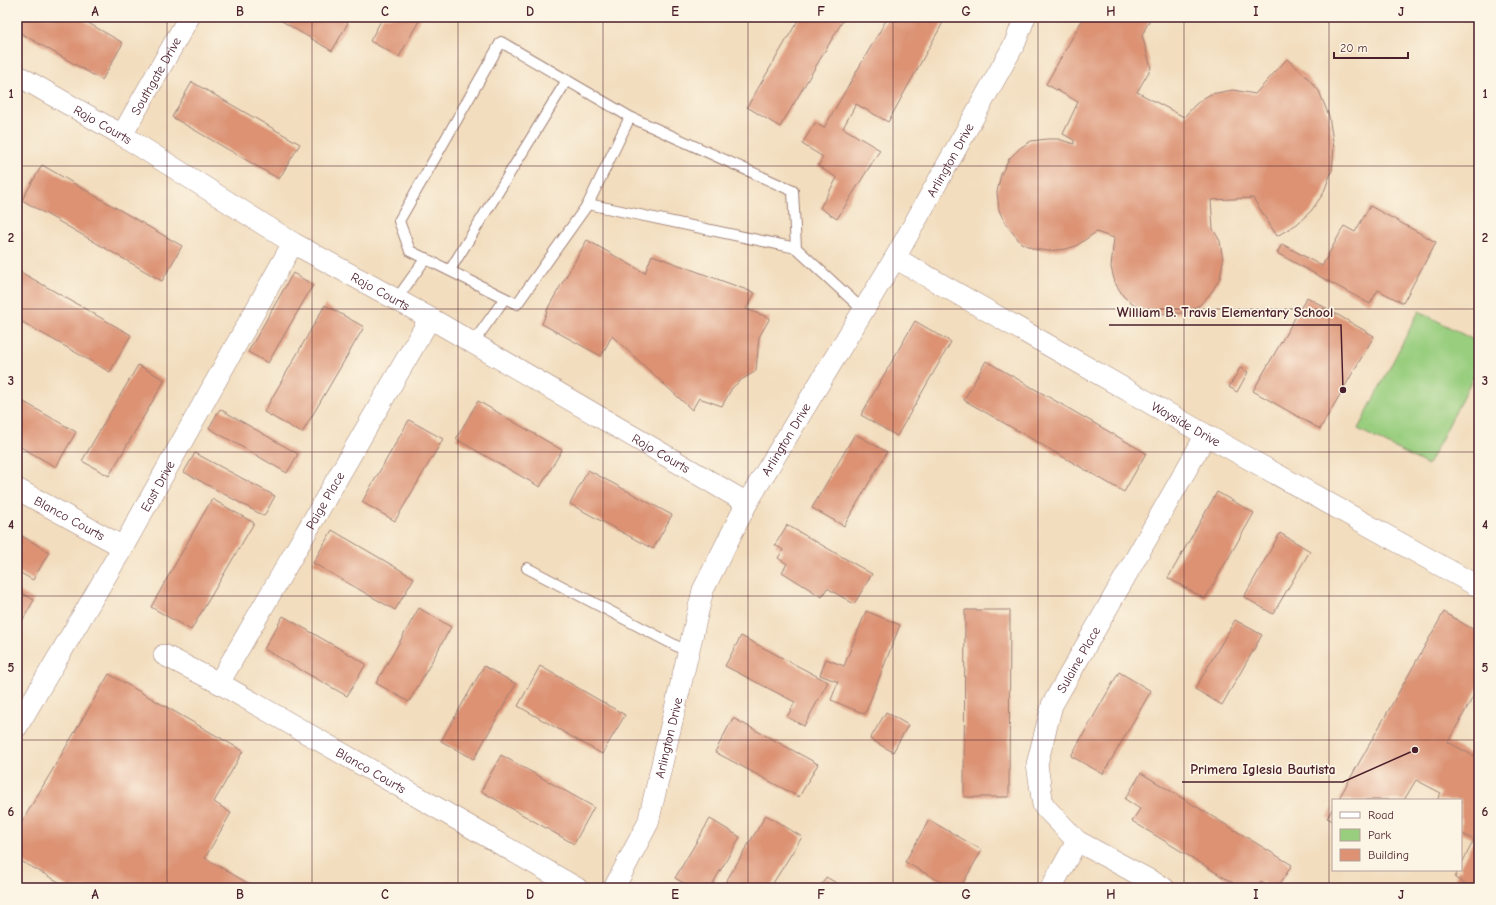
<svg xmlns="http://www.w3.org/2000/svg" width="1496" height="905" viewBox="0 0 1496 905" font-family="'Comic Neue',sans-serif">
<rect width="100%" height="100%" fill="#fcf5e5"/>
<filter id="ink" filterUnits="userSpaceOnUse"><feTurbulence type="fractalNoise" baseFrequency=".025" numOctaves="2"/><feDisplacementMap in="SourceGraphic" scale="8" xChannelSelector="R" yChannelSelector="G"/><feConvolveMatrix kernelMatrix="1 2 1 2 8 2 1 2 1" color-interpolation-filters="sRGB"/></filter>
<filter id="wash" filterUnits="userSpaceOnUse"><feTurbulence type="fractalNoise" baseFrequency=".012" numOctaves="4" result="noise"/><feDisplacementMap in="SourceGraphic" scale="16" xChannelSelector="R" yChannelSelector="G"/><feGaussianBlur stdDeviation="0.9" result="paint"/><feColorMatrix in="noise" values="0 0 0 0 0 0 0 0 0 0 0 0 0 0 0 0 0 1.4 0 .05"/><feComposite in="paint" operator="in"/></filter>
<g filter="url(#wash)">
<rect width="100%" height="100%" fill="#f2ddbe"/>
<path fill="#99ce7f" stroke="#727655" d="M1419 311 1479 343V366L1428 465 1358 429Z"/>
<g id="blocks">
<path fill="#dc9273" d="M17 17H78L123 43 102 80 17 31Z
M275 17H337L348 23 332 51Z
M383 17H421L399 57 370 41Z
M800 17H845L780 127 747 107Z
M888 17H946L888 122 856 104 843 128 880 150 837 219 820 208 837 178 818 166 823 157 802 144 815 123 824 128Z
M1084 17H1151L1142 35 1151 68 1137 92 1184 117 1195 105 1202 99 1211 94 1233 90 1255 94 1287 59 1305 75 1319 91 1329 116 1334 148 1332 170 1323 194 1311 211 1297 224 1277 236 1253 198 1211 200 1213 229 1220 241 1223 261 1220 278 1211 293 1200 305 1183 313 1154 314 1138 307 1124 297 1115 283 1111 267 1114 238 1096 232 1076 246 1066 249 1048 251 1034 249 1021 243 1005 223 999 210 997 192 1001 174 1009 159 1020 148 1031 141 1047 139H1058L1074 144V140L1063 134 1078 102 1046 84Z
M192 82 300 144 279 179 172 117Z
M42 165 182 246 162 281 22 200Z
M1370 206 1436 242 1403 303 1378 290 1370 304 1277 253 1282 244 1322 266 1344 226 1355 232Z
M587 240 645 273 652 255 755 293 746 309 770 318 759 337 756 371 741 380 732 388 722 406 699 398 692 410 612 336 601 356 542 324 549 306Z
M17 270 131 335 110 372 17 319Z
M293 273 313 285 268 363 248 352Z
M1307 297 1374 336 1320 429 1253 391Z
M325 305 364 327 302 433 264 412Z
M915 321 951 342 897 436 861 415Z
M986 361 1146 453 1124 492 964 400Z
M138 365 165 380 109 476 82 461Z
M1240 368 1248 372 1237 392 1229 387Z
M17 398 76 432 56 467 17 445Z
M478 401 562 450 540 487 456 439Z
M220 409 298 454 287 473 209 428Z
M409 420 443 439 395 521 362 502Z
M855 434 887 452 844 526 812 508Z
M195 453 275 496 264 516 184 472Z
M588 470 672 515 653 549 570 504Z
M1217 492 1254 513 1205 599 1168 578Z
M212 499 254 523 191 630 151 607Z
M787 525 872 574 854 604 827 588 822 597 782 572 787 564 778 558 783 550 775 545Z
M332 530 414 578 395 610 313 563Z
M17 533 49 552 33 580 17 571Z
M1280 533 1310 551 1273 614 1244 597Z
M17 590 34 600 17 630Z
M419 608 451 627 409 702 376 683Z
M965 610H1010L1009 797H964Z
M866 611 900 625 865 714 831 700 838 682 820 675 826 659 844 666Z
M1444 612 1479 633V686L1448 742 1479 759V888H1473L1455 878 1458 870H1461V865L1474 840 1461 833V800H1437L1441 793 1416 780 1404 800H1338Z
M283 616 366 664 347 696 264 649Z
M1235 620 1262 635 1222 705 1195 689Z
M741 636 828 682 804 726 787 717 795 702 725 666Z
M484 666 516 684 474 759 441 741Z
M540 666 625 715 602 754 518 706Z
M1119 672 1151 691 1103 774 1071 756Z
M109 674 243 751 214 802 231 813 205 858 256 888H70L17 859V830Z
M886 712 908 725 893 752 870 739Z
M733 718 818 764 799 797 715 752Z
M501 755 594 807 574 844 481 791Z
M1141 773 1292 865 1277 888H1271L1261 882 1257 888H1241L1132 821 1140 809 1125 799Z
M1333 808V821L1327 818Z
M766 815 802 837 770 888H722Z
M710 819 740 837 710 888H692L675 878Z
M929 820 982 850 960 888H952L905 862Z
M826 877 845 888H820Z"/>
</g>
</g>
<g filter="url(#ink)">
<use href="#blocks" fill-opacity="0" stroke="#9e7e74" stroke-width="1"/>
<g fill="none" stroke-linecap="round" stroke-linejoin="round">
<defs>
<path id="service" d="M588 204 517 304 410 251 399 221 501 42 630 117
M796 248 588 204 630 117 793 191 796 248 863 310
M450 270 567 80
M396 300 426 258
M473 343 505 298
M527 568 688 652"/>
<g id="minor">
<path id="s1" d="M17 75 122 135 293 243 430 318 747 503"/>
<path id="s2" d="M122 135 189 17"/>
<path id="s3" d="M895 258 1206 435 1479 587"/>
<path id="s4" d="M17 489 123 547"/>
<path id="s5" d="M164 655 219 683 577 888"/>
<path id="s6" d="M219 683 430 318"/>
<path id="s7" d="M17 727 123 547 293 243"/>
<path d="M1077 841 1164 888"/>
<path id="s8" d="M614 888 648 823 703 590 747 503 895 258 1015 43 1025 17"/>
<path id="s9" d="M1051 888 1077 841 1043 805 1037 764 1052 705 1206 435"/>
</g>
</defs>
<use href="#service" stroke="#9e7e74" stroke-width="12"/>
<use href="#minor" stroke="#9e7e74" stroke-width="22"/>
<use href="#service" stroke="#fff" stroke-width="10"/>
<use href="#minor" stroke="#fff" stroke-width="21"/>
</g>
</g>
<path fill="none" stroke="#4a1f2b" stroke-width="1" stroke-opacity="0.55" d="M167 17V888M312 17V888M458 17V888M603 17V888M748 17V888M893 17V888M1038 17V888M1184 17V888M1329 17V888M17 166H1479M17 309H1479M17 452H1479M17 596H1479M17 740H1479"/>
<g text-anchor="middle" dominant-baseline="central" stroke-width="3.5" stroke-linejoin="round" paint-order="stroke">
<g font-size="13" fill="#4a1f2b" stroke="#fcf5e5">
<text stroke="none"><textPath href="#s2" startOffset="68">Southgate Drive</textPath></text>
<text stroke="none"><textPath href="#s1" startOffset="99">Rojo Courts</textPath></text>
<text stroke="none"><textPath href="#s8" startOffset="809">Arlington Drive</textPath></text>
<text stroke="none"><textPath href="#s1" startOffset="423">Rojo Courts</textPath></text>
<text stroke="none"><textPath href="#s3" startOffset="335">Wayside Drive</textPath></text>
<text stroke="none"><textPath href="#s8" startOffset="485">Arlington Drive</textPath></text>
<text stroke="none"><textPath href="#s1" startOffset="747">Rojo Courts</textPath></text>
<text stroke="none"><textPath href="#s7" startOffset="279">East Drive</textPath></text>
<text stroke="none"><textPath href="#s6" startOffset="211">Paige Place</textPath></text>
<text stroke="none"><textPath href="#s4" startOffset="60">Blanco Courts</textPath></text>
<text stroke="none"><textPath href="#s9" startOffset="258">Sulaine Place</textPath></text>
<text stroke="none"><textPath href="#s8" startOffset="161">Arlington Drive</textPath></text>
<text stroke="none"><textPath href="#s5" startOffset="237">Blanco Courts</textPath></text>
</g>
</g>
<path fill="none" stroke="#4a1f2b" stroke-width="1.5" d="M1343 390L1341 325H1109M1415 750L1343 782H1182"/>
<g fill="#4a1f2b" stroke="#fcf5e5" stroke-width="1.5">
<circle cx="1343" cy="390" r="4"/>
<circle cx="1415" cy="750" r="4"/>
</g>
<g font-size="14" text-anchor="middle" font-weight="bold" fill="#4a1f2b" stroke="#fcf5e5" stroke-width="3.5" stroke-linejoin="round" paint-order="stroke">
<text x="1225" y="317">William B. Travis Elementary School</text>
<text x="1263" y="774">Primera Iglesia Bautista</text>
</g>
<rect width="1496" height="905" fill="none" stroke="#fcf5e5" stroke-width="44"/>
<rect x="1332" y="799" width="130" height="72" fill="#fcf5e5" stroke="#b59f9b"/>
<rect x="1340" y="812" width="20" height="6" fill="#ffffff" stroke="#b59f9b"/>
<text x="1368" y="819" font-size="12" fill="#4a1f2b">Road</text>
<rect x="1340" y="829" width="20" height="12" fill="#99ce7f" stroke="#b59f9b"/>
<text x="1368" y="839" font-size="12" fill="#4a1f2b">Park</text>
<rect x="1340" y="849" width="20" height="12" fill="#dc9273" stroke="#b59f9b"/>
<text x="1368" y="859" font-size="12" fill="#4a1f2b">Building</text>
<path d="M1334 52v6h74v-6" fill="none" stroke="#4a1f2b" stroke-width="2"/>
<text x="1340" y="52" font-size="12" fill="#4a1f2b" stroke="#fcf5e5" stroke-width="3" paint-order="stroke">20 m</text>
<rect x="22" y="22" width="1452" height="861" fill="none" stroke="#4a1f2b" stroke-width="1.5"/>
<g font-size="13" text-anchor="middle" font-weight="bold" fill="#4a1f2b">
<text x="95" y="16">A</text>
<text x="240" y="16">B</text>
<text x="385" y="16">C</text>
<text x="530" y="16">D</text>
<text x="675" y="16">E</text>
<text x="821" y="16">F</text>
<text x="966" y="16">G</text>
<text x="1111" y="16">H</text>
<text x="1256" y="16">I</text>
<text x="1401" y="16">J</text>
<text x="11" y="98">1</text>
<text x="1485" y="98">1</text>
<text x="11" y="242">2</text>
<text x="1485" y="242">2</text>
<text x="11" y="385">3</text>
<text x="1485" y="385">3</text>
<text x="11" y="529">4</text>
<text x="1485" y="529">4</text>
<text x="11" y="672">5</text>
<text x="1485" y="672">5</text>
<text x="11" y="816">6</text>
<text x="1485" y="816">6</text>
<text x="95" y="899">A</text>
<text x="240" y="899">B</text>
<text x="385" y="899">C</text>
<text x="530" y="899">D</text>
<text x="675" y="899">E</text>
<text x="821" y="899">F</text>
<text x="966" y="899">G</text>
<text x="1111" y="899">H</text>
<text x="1256" y="899">I</text>
<text x="1401" y="899">J</text>
</g>
</svg>
